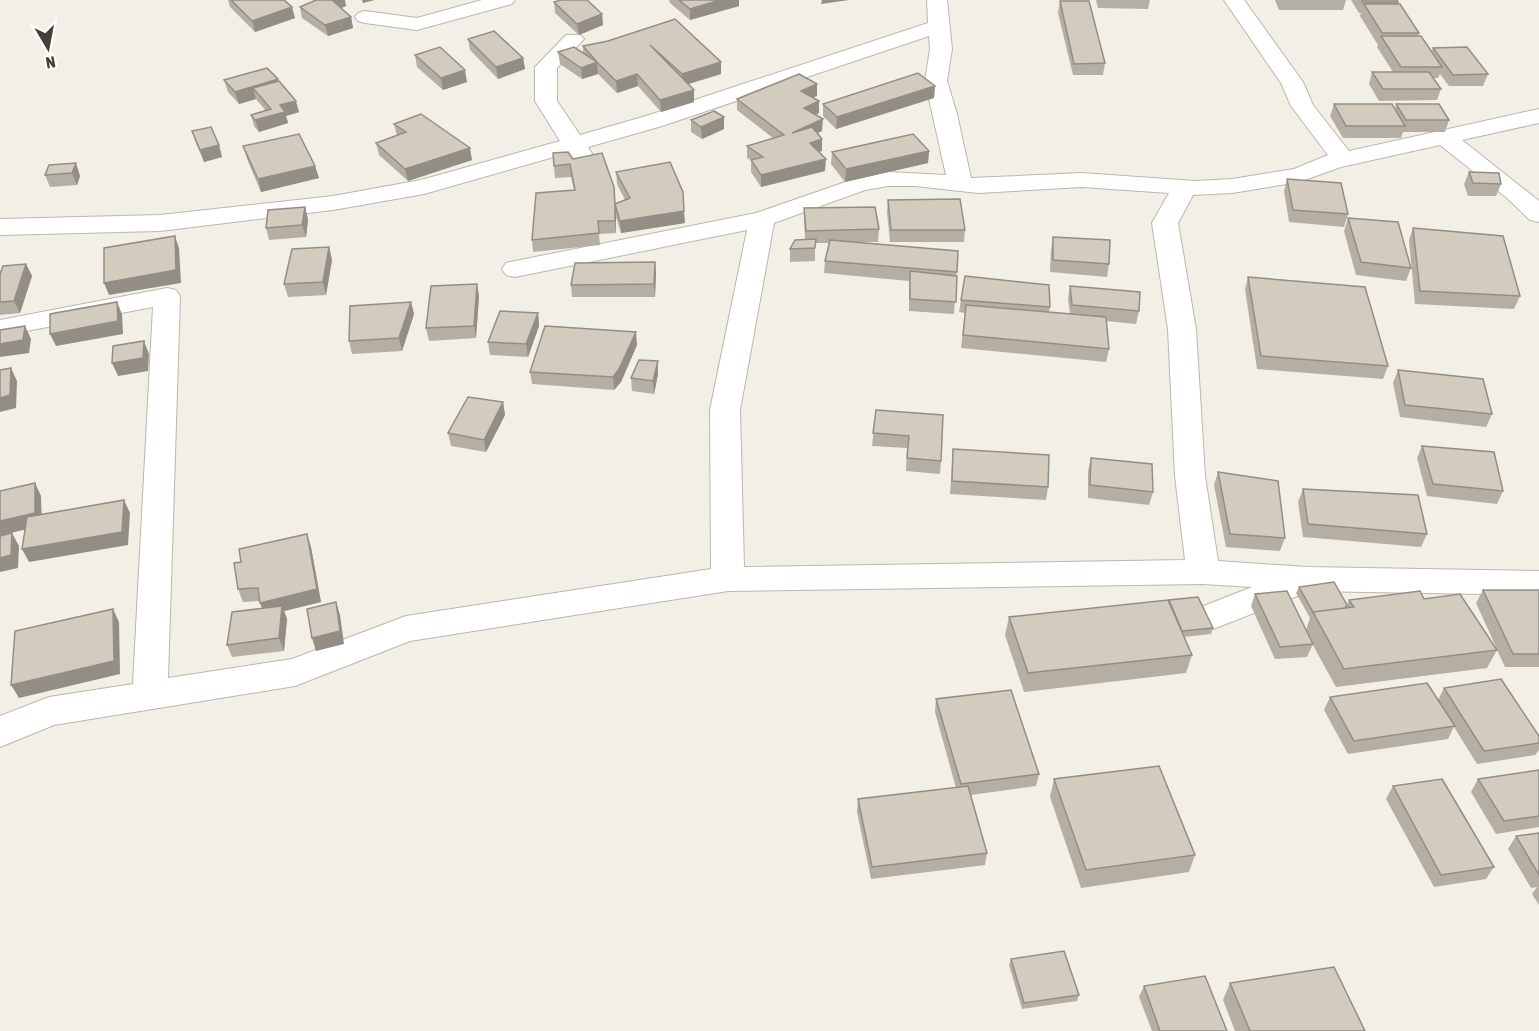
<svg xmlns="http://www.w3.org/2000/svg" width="1539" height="1031" viewBox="0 0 1539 1031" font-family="'Asap Condensed',sans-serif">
<rect width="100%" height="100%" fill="#f2efe7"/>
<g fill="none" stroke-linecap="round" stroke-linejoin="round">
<defs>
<path id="minor" d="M482 0H515L512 4 417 30 365 23 358 21 355 17 358 13 365 11 417 18Z
M927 0H947L952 49 947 81 957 114 971 178 1082 173 1195 181 1232 179 1294 169 1328 155 1291 106 1281 83 1224 0H1244L1303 82 1313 105 1349 151 1539 109V123L1462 140 1539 201V222L1530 220 1507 198 1440 145 1341 167 1299 182 1232 193 1193 195 1178 223 1196 329 1205 476 1218 561 1307 567 1539 571V595L1310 591 1208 631 1196 627 1191 618 1196 609 1252 587 1203 584 728 591 410 641 295 686 54 725 0 747V716L49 697 133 684 153 307 0 336V320L167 288 176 290 180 296 168 678 292 659 406 616 711 569 710 410 747 230 515 277 506 275 502 269 506 263 515 261 756 213 860 177 888 172 946 175 925 81 930 49 929 36 662 126 588 147 596 160 592 165H576L568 153 424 194 333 210 160 231 0 235V219L160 215 333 196 421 180 560 141 535 101V67L566 35H580L584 39 557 68V101L580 135 646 116 928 23ZM888 186H915L978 193 1082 187 1169 193 1152 223 1168 329 1175 476 1185 560 744 567 740 410 774 223 865 190Z"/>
</defs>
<use href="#minor" stroke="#bcb7ab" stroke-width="2"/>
<use href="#minor" fill="#fff" fill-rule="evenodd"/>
</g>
<path fill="#b5afa3" d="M228 0H284L295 18 255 32 230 7Z
M669 0H739V6L690 20 670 3Z
M1096 0H1150L1148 9 1098 8Z
M1275 0H1346L1343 10H1279Z
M1351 0H1397L1398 2V4L1419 33 1418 36 1432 51 1433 48 1488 74 1483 86H1449L1440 74 1438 78H1434L1441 89 1437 100 1379 101 1369 84 1372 72H1393L1377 47 1378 45 1360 16 1361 13H1359Z
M1060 1 1105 63 1103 75H1073L1058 13Z
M554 2 602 14 603 25 579 35 555 13Z
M346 6 341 8 351 17 353 28 328 36 302 18 300 7Z
M468 39 523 58 525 69 498 79 470 50Z
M608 41 721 74 688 84 694 102 661 112 638 86 617 93 598 74 582 79 560 64 558 52 583 53V46Z
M415 55 467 82 443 90 417 67Z
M224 80 279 81 299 112 286 116 288 123 259 132 254 126 251 115 265 110 256 99 239 104 228 92Z
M817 84V96L813 97 819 113 815 115 822 131 818 133 822 139V151L819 152 825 171 761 187 751 172V160L747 158V146L773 138 737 110V99Z
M935 86 934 98 836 129 823 116V104Z
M1334 104 1395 109 1396 104 1449 120 1445 132H1403L1401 138H1343L1330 116Z
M724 117V129L702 139 691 132V120Z
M394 124 472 160 408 181 379 155 376 143 397 136Z
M192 131 219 145 222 157 204 162 196 143Z
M243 146 315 166 319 178 261 192 247 159Z
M929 151 928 163 845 182 831 164 832 152Z
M573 159 616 204 625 200 617 184 616 172 685 223 621 233 616 217V233L599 234 600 245 533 252 532 240 574 190 571 177 555 178 554 166Z
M49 165 80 176 77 185 50 187 45 175Z
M1469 172 1501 184 1496 196H1468L1464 184Z
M1287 179 1348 214 1344 227 1289 222 1284 191Z
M888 200 965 230 964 242H890L887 212Z
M305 207 308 220 306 237 269 240 266 228Z
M804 208 879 229 878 242H858L958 251 954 314 909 311V281L824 273 825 261 829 243H815V261L790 262V249L805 239 804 220Z
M1348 218 1411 268 1406 281 1356 275 1344 231Z
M1413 228 1520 296 1514 309 1415 304 1409 240Z
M1053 237 1109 264 1107 277 1050 272 1051 250Z
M329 247 332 260 326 295 288 297 284 284Z
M655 262 656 274 655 297H572L571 285Z
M26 264 32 276 20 313 0 315V274Z
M1248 277 1388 366 1383 379 1257 369 1245 289Z
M1070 286 1139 311 1136 324 1106 321 1109 349 1106 362 961 348 965 313 959 312 961 300 1050 307 1049 312 1070 314 1068 299Z
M479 296 476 338 429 341 426 328Z
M411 302 414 314 402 351 352 354 349 341Z
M538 313 539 326 528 357 490 355 488 342Z
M637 345 621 382 614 390 532 384 530 372Z
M658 361V374L654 394 632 391 631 378Z
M1398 370 1492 414 1486 427 1400 417 1393 383Z
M503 402 505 415 486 452 451 446 448 433Z
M876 410 941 461 940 474 906 471 907 448 872 446Z
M1422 446 1503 491 1497 504 1427 496 1417 458Z
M953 449 1048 487 1046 500 950 494Z
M1091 458 1153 492 1149 505 1088 498V471Z
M1218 472 1285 538 1280 551 1226 547 1214 485Z
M1303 489 1427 534 1421 547 1303 537 1298 502Z
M311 547 321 602 284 611 287 619 284 651 232 657 227 645 262 608 260 601 243 602 238 589Z
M1299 587 1347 605 1349 600 1424 599 1497 649 1476 603 1483 590H1539V667H1505L1497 650 1487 668 1336 687 1310 640 1313 644 1307 657 1275 659 1251 606 1255 594 1306 630 1310 618 1296 593Z
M1169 600 1213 628 1211 634 1184 637 1192 655 1186 673 1024 692 1005 635 1009 617 1169 601Z
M1444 688 1539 736V750L1535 755 1477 764 1454 727 1448 739 1348 754 1324 710 1330 697 1438 700Z
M936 699 1039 774 1036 786 971 795 987 853 985 865 871 879 857 812 858 799 956 788 935 712Z
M1539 770V827L1496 834 1471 792 1478 779Z
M1054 779 1195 855 1189 872 1081 888 1050 797Z
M1393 786 1494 867 1486 879 1434 887 1386 799Z
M1539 833V905L1532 894 1537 887 1531 888 1508 849 1516 836Z
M1011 959 1079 995 1077 1001 1022 1009 1009 965Z
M1230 983 1365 1031H1235L1223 1000Z
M1144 986 1227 1031H1152L1139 997Z"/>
<path fill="#938e85" d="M331 0H345L346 6 333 12Z
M362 0H375L363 3Z
M720 0H739V6L690 20V9Z
M822 0H849L821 4Z
M292 7 295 18 255 32 252 21Z
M602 14 603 25 579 35 577 24Z
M351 17 353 28 328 36 325 25Z
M523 58 525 69 498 79 496 67Z
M597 62 598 74 582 79 581 68Z
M721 62V74L682 86V74Z
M465 70 467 82 443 90 441 78Z
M637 74 638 86 617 93 616 81Z
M278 79 281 91 253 88 256 99 239 104 235 92Z
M817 84V96L801 102V91Z
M935 86 934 98 836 129 837 117Z
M694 90V102L661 112 660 100Z
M296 101 299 112 286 116 288 123 259 132 255 120 280 105Z
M819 101V113L804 119V108Z
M724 117V129L702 139 701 127Z
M823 119 822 131 792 145V133Z
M822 139V151L810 155V143Z
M219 145 222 157 204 162 200 150Z
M470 148 472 160 408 181 405 169Z
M929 151 928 163 845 182 846 169Z
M826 159 825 171 761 187V175Z
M76 163 80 176 77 185 72 173Z
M315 166 319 178 261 192 258 179Z
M615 205 616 217V233L615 221Z
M305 207 308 220 306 237 302 225Z
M684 211 685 223 621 233 620 221Z
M175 236 179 248 181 283 109 295 104 283Z
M329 247 332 260 326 295 323 282Z
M655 262 656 274 655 297 654 284Z
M26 264 32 276 20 313 14 301Z
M477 284 479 296 476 338 474 326Z
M117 302 122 314 123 334 56 346 50 334Z
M411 302 414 314 402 351 399 338Z
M538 313 539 326 528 357 526 344Z
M25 326 31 339 29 353 0 357V344Z
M636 332 637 345 621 382 614 390 613 377Z
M144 341 149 354 148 371 118 376 112 363Z
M658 361V374L654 394 653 381Z
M11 368 17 381 16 408 0 412V398Z
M503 402 505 415 486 452 484 440Z
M35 483 41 496 42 526 5 534 0 537V521Z
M124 500 130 513 128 545 29 562 22 549Z
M12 533 19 546 18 568 0 572V558Z
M307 534 311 547 321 602 284 611 287 619 284 651 279 638 265 616 260 603Z
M336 602 340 615 344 644 316 651 312 638Z
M113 609 119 622 120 674 19 698 11 685Z"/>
<path fill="#d2cbbe" stroke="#938e85" stroke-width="1.5" d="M231 0H284L292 7 252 21Z
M316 0H332L351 17 325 25 300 7Z
M561 0H587L602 14 577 24 554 2Z
M679 0H720L690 9Z
M1362 0H1397L1398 2H1363Z
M1060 1H1089L1105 63 1074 64Z
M1364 4H1400L1419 33H1382Z
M675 19 721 62 682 74 650 45 694 90 660 100 637 74 616 81 597 62 581 68 558 52 574 47 597 62 583 46 608 41Z
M494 31 523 58 496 67 468 39Z
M1381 36H1421L1442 67H1401Z
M440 47 465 70 441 78 415 55Z
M1467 47 1488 74 1453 75 1433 48Z
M267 68 278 79 235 92 224 80Z
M1372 72H1429L1441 89H1383Z
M918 73 935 86 837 117 823 104Z
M799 74 817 84 801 91 819 101 804 108 823 119 792 133 812 127 822 139 810 143 826 159 761 175 751 160 763 157 747 146 784 135 737 99Z
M279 81 296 101 280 105 285 112 255 120 251 115 271 109 253 88Z
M1334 104H1392L1405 126H1346Z
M1396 104H1439L1449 120H1406Z
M714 111 724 117 701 127 691 120Z
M421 114 470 148 405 169 376 143 406 132 394 124Z
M211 127 219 145 200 150 192 131Z
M299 134 315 166 258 179 243 146Z
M913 134 929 151 846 169 832 152Z
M568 152 573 159 602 153 614 187 615 204 630 198 616 172 670 162 683 192 684 211 620 221 615 204V221H598L599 233 532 240 536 193 575 190 570 164 554 166 553 153Z
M76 163 72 173 45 175 49 165Z
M1469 172 1499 173 1501 184 1473 183Z
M1287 179 1341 183 1348 214 1293 210Z
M960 199 965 230H891L888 200Z
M305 207 302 225 266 228 268 210Z
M875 207 879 229 806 231 804 208Z
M1348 218 1398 222 1411 268 1361 262Z
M1413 228 1503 236 1520 296 1420 291Z
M175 236 176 270 104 283V248Z
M1053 237 1110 240 1109 264 1053 260Z
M816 239 815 248 790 249 795 240Z
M830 240 958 251 957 272 825 261Z
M329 247 323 282 284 284 292 249Z
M655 262 654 284 571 285 575 263Z
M26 264 14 301 0 302V274L3 266Z
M910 271 957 276 956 302 910 299Z
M965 276 1049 285 1050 307 961 300Z
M1248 277 1365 287 1388 366 1261 356Z
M477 284 474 326 426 328 431 286Z
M1070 286 1140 292 1139 311 1072 305Z
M117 302 118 321 50 334V314Z
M411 302 399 338 349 341 350 306Z
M966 305 1106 317 1109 349 963 335Z
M500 311 538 313 526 344 488 342Z
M25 326 23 340 0 344V330Z
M545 326 636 332 619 369 613 377 530 372Z
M144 341 143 358 112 363 113 346Z
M639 360 658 361 653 381 631 378Z
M11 368 10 395 0 398V370Z
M1398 370 1483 379 1492 414 1405 405Z
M468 397 503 402 484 440 448 433Z
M876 410 943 415 941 461 907 458 909 436 873 433Z
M1422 446 1494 452 1503 491 1433 484Z
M953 449 1049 455 1048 487 952 481Z
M1091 458 1152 464 1153 492 1090 485Z
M1218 472 1278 481 1285 538 1230 534Z
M35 483V513L0 521V491Z
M1303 489 1418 495 1427 534 1308 524Z
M124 500 122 532 22 549 27 517Z
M12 533 11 555 0 558V536Z
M307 534 317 589 260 603 258 588 238 589 234 563 241 562 239 549Z
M1334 582 1347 605 1345 608 1313 612 1299 587Z
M1483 590H1539V654H1513Z
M1287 591 1313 644 1280 647 1255 594Z
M1420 591 1424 599 1460 594 1497 650 1344 669 1313 612 1354 607 1349 600Z
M1198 597 1213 628 1182 631 1169 600Z
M1168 600 1192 655 1028 673 1009 617Z
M336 602 340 631 312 638 307 609Z
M282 606 279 638 227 645 232 612Z
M113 609 114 661 11 685 15 631Z
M1501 679 1539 736V743L1484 751 1444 688Z
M1427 683 1455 726 1354 741 1330 697Z
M1011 690 1039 774 961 784 936 699Z
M1159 766 1195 855 1086 870 1054 779Z
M1539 770V816L1504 821 1478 779Z
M1442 779 1494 867 1441 875 1393 786Z
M968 786 987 853 872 867 858 799Z
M1539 833V875L1516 836Z
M1064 951 1079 995 1024 1003 1011 959Z
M1334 967 1365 1031H1250L1230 983Z
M1205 976 1227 1031H1160L1144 986Z"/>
<g transform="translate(48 48) rotate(170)" stroke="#ffffff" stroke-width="4.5" paint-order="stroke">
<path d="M0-4.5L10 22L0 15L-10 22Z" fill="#443f37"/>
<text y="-9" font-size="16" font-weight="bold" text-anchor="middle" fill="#443f37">N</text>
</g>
</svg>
